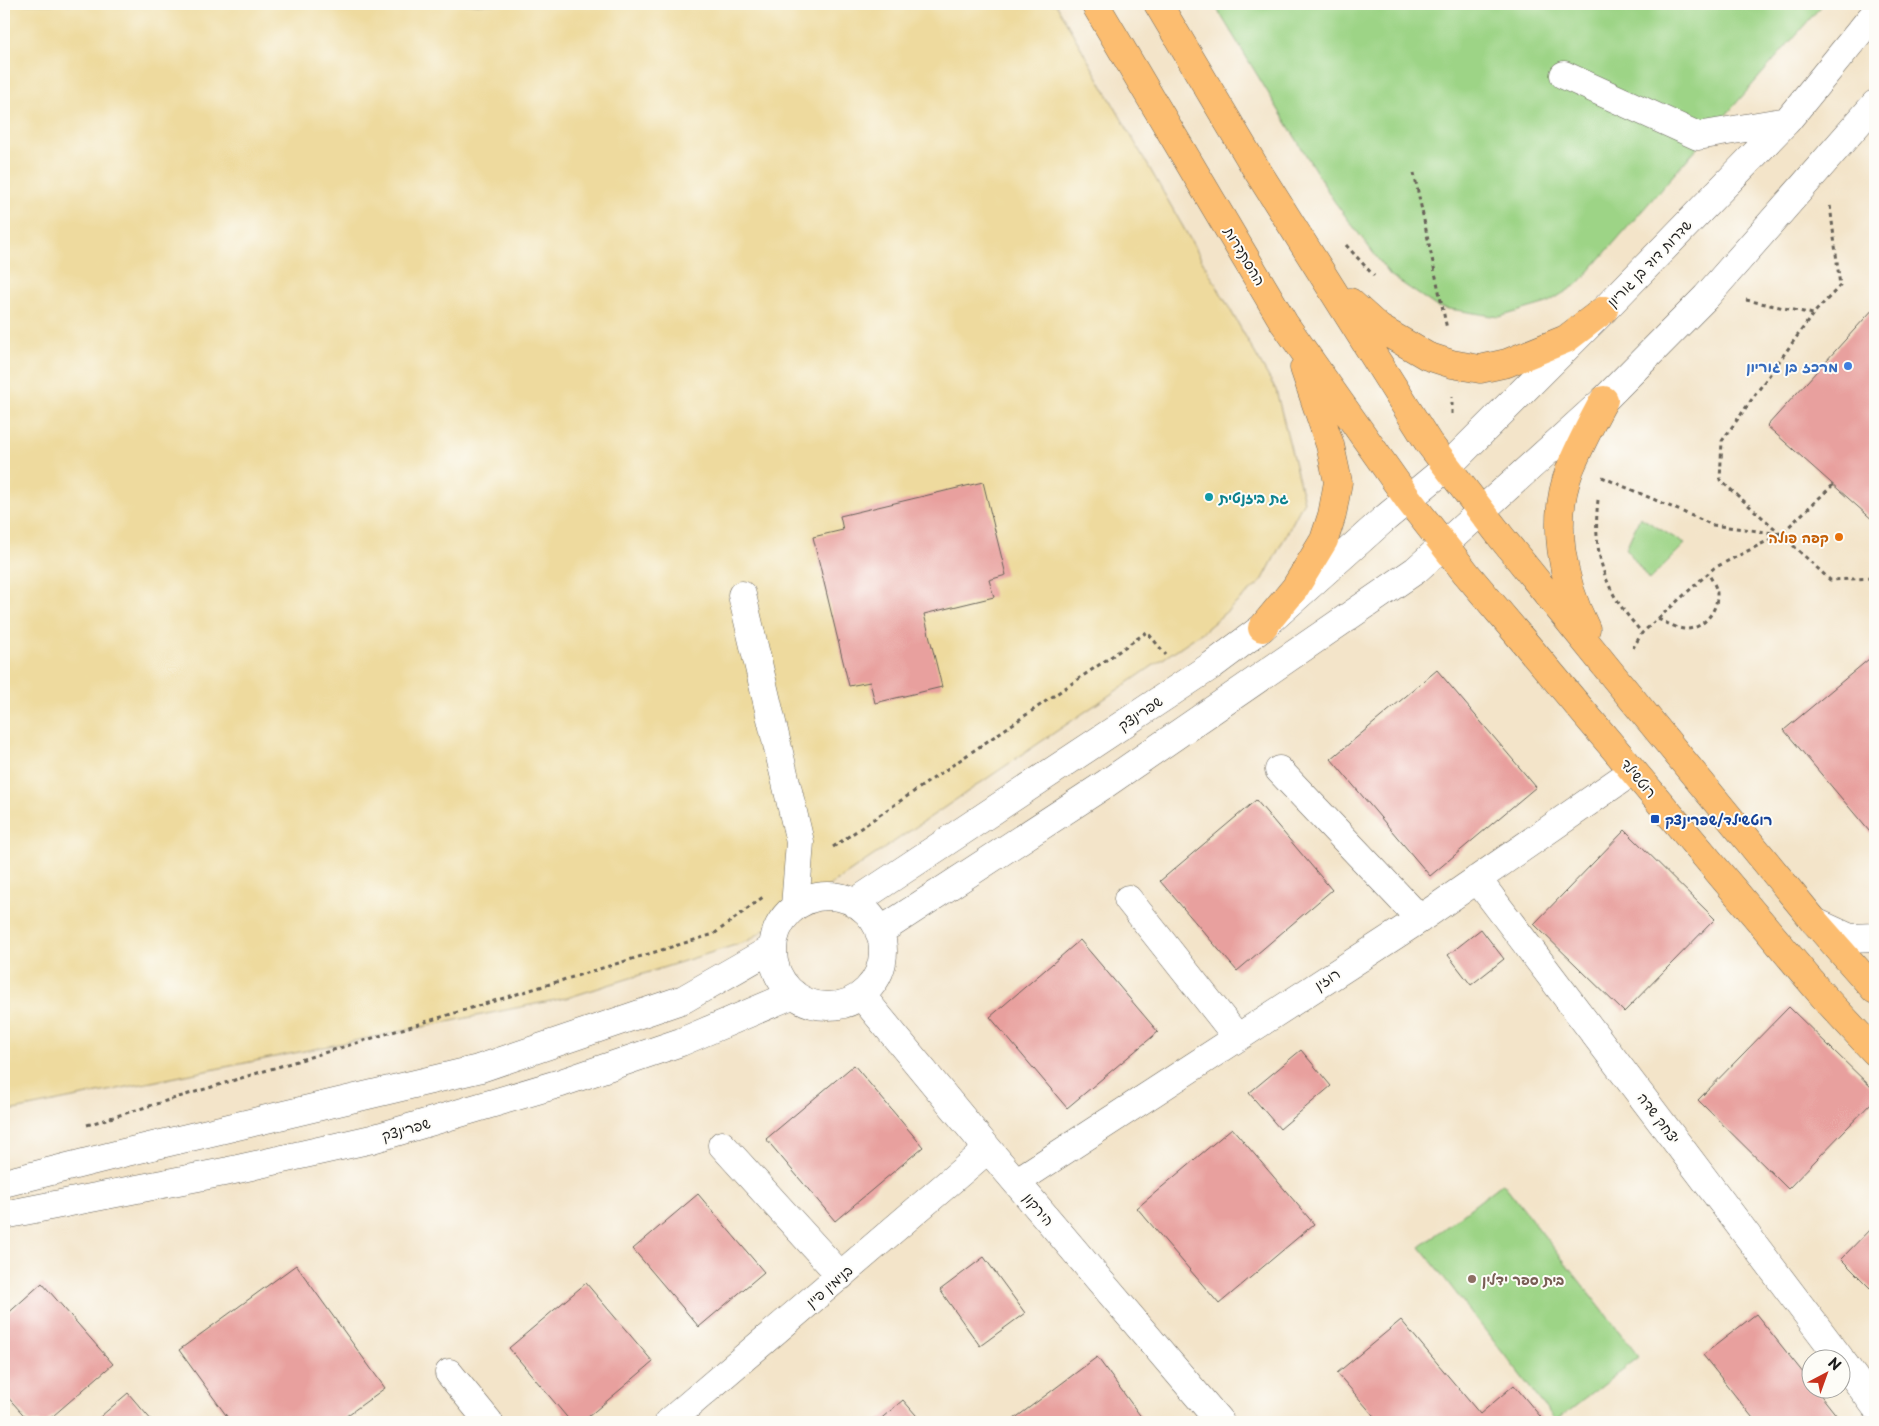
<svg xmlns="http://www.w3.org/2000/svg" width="1879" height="1426" viewBox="0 0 1879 1426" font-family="'Playpen Sans','Playpen Sans Hebrew',sans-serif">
<rect width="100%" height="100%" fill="#fdfcf7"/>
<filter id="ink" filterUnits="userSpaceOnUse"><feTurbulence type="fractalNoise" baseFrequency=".02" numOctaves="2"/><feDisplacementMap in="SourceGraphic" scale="10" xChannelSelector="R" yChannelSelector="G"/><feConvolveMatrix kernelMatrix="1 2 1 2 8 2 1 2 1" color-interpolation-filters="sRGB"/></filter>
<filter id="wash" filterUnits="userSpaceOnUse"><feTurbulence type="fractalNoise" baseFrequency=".0096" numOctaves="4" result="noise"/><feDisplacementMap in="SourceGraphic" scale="20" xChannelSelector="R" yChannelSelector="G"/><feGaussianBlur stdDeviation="1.12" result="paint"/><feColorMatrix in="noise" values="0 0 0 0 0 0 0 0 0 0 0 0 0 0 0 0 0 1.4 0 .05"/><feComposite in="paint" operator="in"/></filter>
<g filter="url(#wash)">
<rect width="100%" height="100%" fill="#f3e4c9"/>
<path fill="#9dd486" stroke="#5c7851" d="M1214 4H1823L1578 284 1547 303 1499 317 1437 307 1390 275 1334 201Z
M1640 517 1685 544 1649 580 1626 548Z
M1503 1183 1639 1357 1556 1421 1420 1247Z"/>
<path fill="#eeda9e" stroke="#857b5d" d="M4 4H1056L1276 390 1304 501 1262 581 1204 631 748 941 570 997 4 1112Z"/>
<g id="blocks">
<path fill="#e8a09e" d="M1875 307V522L1767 426Z
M983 482 1006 575 989 580 994 597 924 614 942 687 875 703 870 682 849 686 813 537 843 530 840 516Z
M1875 654V838L1784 730Z
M1437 670 1536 787 1430 876 1331 759Z
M1256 800 1332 890 1237 971 1160 881Z
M1625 830 1715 919 1624 1012 1534 924Z
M1481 929 1504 959 1471 985 1448 955Z
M1080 940 1158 1032 1067 1108 990 1017Z
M1789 1007 1875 1091V1099L1788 1189 1698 1100Z
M1301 1050 1331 1086 1280 1129 1249 1093Z
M854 1065 923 1147 835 1221 766 1139Z
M1232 1128 1314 1224 1219 1304 1137 1208Z
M698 1194 764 1272 699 1327 633 1249Z
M1875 1224V1293L1841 1259Z
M984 1257 1025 1313 980 1346 940 1290Z
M296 1265 385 1388 338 1422H231L179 1350Z
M42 1283 113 1364 46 1422H30L4 1393V1317Z
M586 1283 653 1362 582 1422H571L509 1348Z
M1756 1314 1812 1384V1388H1815L1837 1416 1829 1422H1756L1703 1355Z
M1401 1320 1480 1414 1514 1385 1545 1422H1379L1337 1373Z
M1097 1357 1145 1422H1010Z
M128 1393 153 1422H94Z
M903 1400 922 1422H877Z"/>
</g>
</g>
<g filter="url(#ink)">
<use href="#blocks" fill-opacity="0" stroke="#676259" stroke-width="1"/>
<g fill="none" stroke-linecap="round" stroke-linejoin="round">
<defs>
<path id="minor" d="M1564 75 1698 136 1787 121
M742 595 800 842 795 907
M1279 770 1420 919
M1477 879 1840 1358
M773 951a55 55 0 1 1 110 0a55 55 0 1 1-110 0Z
M1128 899 1237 1037
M854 903 1211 666 1262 628 1383 520 1447 467 1604 310 1787 121 1875 13
M1815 922 1850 938 1875 937
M879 932 1104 785 1416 570 1604 400 1706 297 1875 104
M861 995 988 1149 1220 1422
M722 1145 841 1276
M1016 1182 1420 919 1633 771
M4 1183 123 1153 478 1069 684 999 773 948
M4 1215 229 1171 372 1139 561 1083 681 1042 794 994
M1842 1361 1875 1406
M449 1373 489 1422
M669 1422 988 1149"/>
<path id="major" d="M1095 4 1284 323 1408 499 1466 573 1824 997 1875 1052
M1158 4 1255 167 1428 442 1502 538 1615 678 1815 922 1875 990
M1350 302 1379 328 1427 356 1452 364 1480 369 1507 363 1566 339 1604 310
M1262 628 1295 588 1324 540 1332 515 1338 482 1330 445 1304 368
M1586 629C1562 581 1550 521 1570 469 1580 445 1592 422 1604 400"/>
</defs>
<use href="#minor" stroke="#676259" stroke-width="29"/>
<use href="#major" stroke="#676259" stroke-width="29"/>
<path stroke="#676259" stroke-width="3" stroke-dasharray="4 4" stroke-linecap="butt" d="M1414 173 1447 329
M1346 245 1374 276
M1746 300 1813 314 1840 286 1830 205
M1452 414V397
M1602 477 1713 525 1781 534 1714 568 1642 633 1633 648
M1833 485 1781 534 1830 580 1875 578
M1598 500C1594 536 1598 570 1618 602 1625 613 1634 623 1642 633
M1781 534 1720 480 1722 441 1813 314
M1658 619C1665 622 1672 626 1679 628 1699 634 1718 613 1717 594 1717 587 1711 579 1708 573
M833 847 1147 632 1166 655
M87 1125 714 934 763 897"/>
<use href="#minor" stroke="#fff" stroke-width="28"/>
<use href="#major" stroke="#fcbd6f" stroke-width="28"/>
</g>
</g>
<circle fill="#3f7fe0" stroke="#fdfcf7" stroke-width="2" cx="1848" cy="366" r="5"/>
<circle fill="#0f9aa8" stroke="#fdfcf7" stroke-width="2" cx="1209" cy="497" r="5"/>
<circle fill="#e8710a" stroke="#fdfcf7" stroke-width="2" cx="1839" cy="537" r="5"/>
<rect fill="#1a4fb4" stroke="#fdfcf7" stroke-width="2" x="1650" y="814" width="10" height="10" rx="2.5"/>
<circle fill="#8d6e63" stroke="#fdfcf7" stroke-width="2" cx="1472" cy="1279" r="5"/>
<g text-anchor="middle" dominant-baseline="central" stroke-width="4" stroke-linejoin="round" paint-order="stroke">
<g font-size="14" fill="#1c1c1c" stroke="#fdfcf7">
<text transform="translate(1245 256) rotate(59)">ההסתדרות</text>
<text transform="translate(1649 263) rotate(-46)">שדרות דוד בן גוריון</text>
<text transform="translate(1140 713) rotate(-34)">שפרינצק</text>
<text transform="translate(1639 778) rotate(50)">רוטשילד</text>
<text transform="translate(1327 979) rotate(-33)">רוזין</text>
<text transform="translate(1659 1118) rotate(53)">יצחק שדה</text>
<text transform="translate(406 1129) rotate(-16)">שפרינצק</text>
<text transform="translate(1039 1209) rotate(50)">הירקון</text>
<text transform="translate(829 1286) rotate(-41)">בנימין פיין</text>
</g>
<g font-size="14" font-weight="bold" fill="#366cbe" stroke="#fdfcf7" text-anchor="end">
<text x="1838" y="366">מרכז בן גוריון</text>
</g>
<g font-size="14" font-weight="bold" fill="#0d838f" stroke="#fdfcf7" text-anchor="start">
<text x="1219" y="497">גת ביזנטית</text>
</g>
<g font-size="14" font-weight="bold" fill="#c56008" stroke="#fdfcf7" text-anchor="end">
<text x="1829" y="537">קפה פולה</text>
</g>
<g font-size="14" font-weight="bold" fill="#164399" stroke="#fdfcf7" text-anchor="start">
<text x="1665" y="819">רוטשילד/שפרינצק</text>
</g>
<g font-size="14" font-weight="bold" fill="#785e54" stroke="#fdfcf7" text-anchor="start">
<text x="1482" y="1279">בית ספר ידלין</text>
</g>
</g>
<rect width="1879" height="1426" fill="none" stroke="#fdfcf7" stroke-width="20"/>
<g transform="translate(1826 1374) rotate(41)"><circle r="24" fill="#fdfcf7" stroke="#a3a29f"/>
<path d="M0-4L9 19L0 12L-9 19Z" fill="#c8321e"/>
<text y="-8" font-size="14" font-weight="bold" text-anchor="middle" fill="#1c1c1c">N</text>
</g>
</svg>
